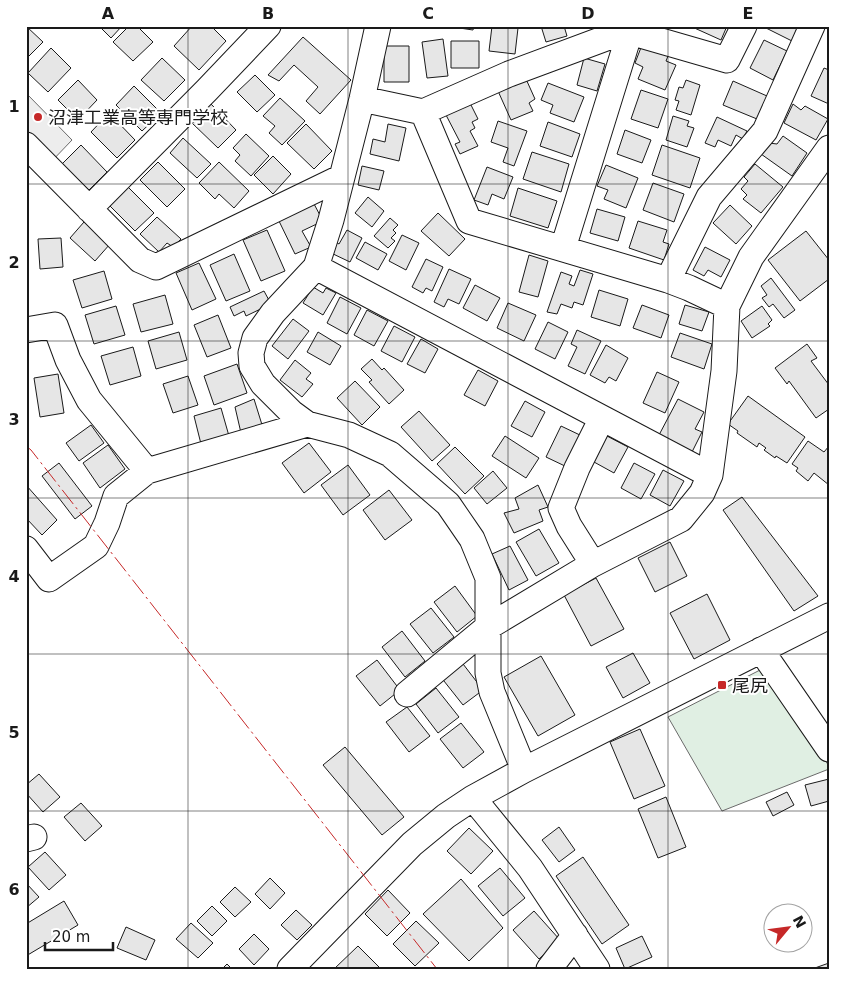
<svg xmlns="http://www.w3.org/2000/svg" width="855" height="995" viewBox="0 0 855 995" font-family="'DejaVu Sans','Noto Sans JP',sans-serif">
<rect width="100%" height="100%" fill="#fff"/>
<path fill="#e0efe3" stroke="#6a6a6a" d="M762 669 829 766V769L722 811 668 717Z"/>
<path fill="#ededed" stroke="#6a6a6a" d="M26 93 72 140 49 164 26 140Z"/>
<path fill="#e6e6e6" stroke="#1a1a1a" d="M26 26 43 42 26 59Z
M99 26H122L111 38Z
M129 26H137L153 42 133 61 113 42Z
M192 26H211L226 41 199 70 174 46Z
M446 26H474L473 30Z
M492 26 518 28 515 54 489 51Z
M541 26H564L567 36 546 42Z
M690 26H727L721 40Z
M766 26H798L792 41 766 28Z
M303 37 351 80 320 114 306 101 318 87 294 65 279 81 268 75Z
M443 39 448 76 427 78 422 42Z
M764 40 787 51 773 80 750 68Z
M451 41H479V68H451Z
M642 45 668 56 666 61 676 65 665 90 638 79 643 67 635 63Z
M384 46H409V82H384Z
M51 48 71 68 48 92 28 73Z
M162 58 185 80 164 101 141 80Z
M584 58 605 64 597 91 577 85Z
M824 68 829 70V104L811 96Z
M255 75 275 95 257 112 237 92Z
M526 79 535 99 529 103 533 111 511 120 498 91Z
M78 80 97 100 78 120 58 100Z
M686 80 700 85 691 115 676 110 679 101 675 100 679 87 683 88Z
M733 81 767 96 757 119 723 105Z
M548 83 584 97 574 122 550 113 553 105 541 100Z
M134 86 161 113 142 131 116 105Z
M641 90 668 99 658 128 631 119Z
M280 98 305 121 282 145 269 133 275 126 263 116Z
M210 103 236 130 218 148 191 122Z
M470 103 478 119 472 122 475 128 470 131 478 146 460 154 455 144 460 142 446 115Z
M793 104 801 110 805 106 828 119 816 140 784 123Z
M109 113 135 140 117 158 91 132Z
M673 116 689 121 687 126 694 128 687 147 666 140Z
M717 117 747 131 743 139 736 135 731 146 718 140 715 147 705 143Z
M498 121 527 131 514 166 503 162 508 148 491 142Z
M548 122 580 134 572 157 540 146Z
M306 124 332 151 314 169 287 143Z
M388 124 406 128 399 161 370 154 373 139 385 142Z
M625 130 651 140 642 163 617 154Z
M246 134 269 156 251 176 235 161 240 155 233 148Z
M783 136 807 153 792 176 761 154 769 143 777 144Z
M183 138 211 164 197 178 170 153Z
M81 145 107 172 89 190 62 164Z
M662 145 700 158 690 188 652 175Z
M532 152 569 164 561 192 523 179Z
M273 156 291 174 273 194 254 175Z
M158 162 185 189 167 207 140 180Z
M219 162 249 191 234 208 219 194 215 199 199 183Z
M755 164 783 187 761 213 743 199 747 195 741 189 748 181 744 177Z
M606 165 638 178 626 208 604 199 608 190 597 186Z
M362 166 384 171 379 190 358 185Z
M487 167 513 177 504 199 492 194 488 205 474 200Z
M653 183 684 194 674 222 643 210Z
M127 186 154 213 135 231 109 205Z
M518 188 557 201 548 228 510 216Z
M368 197 384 211 372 227 355 213Z
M313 202 323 221 302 231 311 247 295 254 278 219Z
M730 205 752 226 736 244 713 223Z
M597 209 625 217 618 241 590 233Z
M438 213 465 239 449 256 421 231Z
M157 217 181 239 173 247 167 243 159 252 140 234Z
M390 218 398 225 393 230 396 233 391 238 395 241 388 248 374 236Z
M638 221 667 230 663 242 669 244 664 260 629 248Z
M84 222 110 244 95 261 70 238Z
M267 230 285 271 261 281 243 240Z
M347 230 362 238 350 262 329 252 334 241 339 244Z
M806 231 829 260V279L800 301 768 260Z
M402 235 419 243 406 270 389 261Z
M61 238 63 267 40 269 38 239Z
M365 242 387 254 378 270 356 258Z
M705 247 730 260 721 277 708 270 704 276 693 270Z
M234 254 250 291 226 301 210 265Z
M529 255 548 261 538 297 519 292Z
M426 259 443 267 432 291 426 288 423 293 412 287Z
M199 263 216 299 192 310 176 273Z
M449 269 471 279 459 304 448 299 444 307 434 302Z
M580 270 593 274 583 305 574 302 572 308 561 304 557 314 547 312 561 272 572 276 569 284 574 286Z
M104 271 112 299 82 308 73 280Z
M771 278 795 310 784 318 773 304 769 307 762 298 767 295 761 286Z
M475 285 500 298 487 321 463 308Z
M313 287 323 293 326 288 336 293 323 315 303 303Z
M599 290 628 299 620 326 591 317Z
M264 291 271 304 246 316 244 311 234 316 230 307Z
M165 295 173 324 141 332 133 304Z
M340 297 361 308 347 334 327 323Z
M508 303 536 315 524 341 497 328Z
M642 305 669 315 661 338 633 328Z
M685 305 709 312 702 331 679 324Z
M116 306 125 335 94 344 85 315Z
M762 306 772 320 768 324 770 326 752 338 741 321Z
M367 310 388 321 374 346 354 335Z
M218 315 231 348 207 357 194 325Z
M293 319 309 331 288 359 272 346Z
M548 322 568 332 555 359 535 349Z
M394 326 415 337 402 362 381 351Z
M577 330 601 341 585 374 568 366 577 347 571 344Z
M179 332 187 360 156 369 148 341Z
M318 332 341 346 330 365 307 352Z
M680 333 712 344 704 369 671 357Z
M421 339 438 349 425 373 407 364Z
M807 344 817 358 811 361 829 385V409L816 418 789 381 787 384 775 368Z
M606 345 628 358 616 381 609 377 605 383 590 375Z
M133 347 141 376 110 385 101 356Z
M372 359 382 370 384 368 404 390 389 404 369 382 372 380 361 369Z
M295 360 311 373 306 379 313 384 302 397 280 380Z
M237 364 247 393 214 405 204 376Z
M478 370 498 381 485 406 464 395Z
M657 372 679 382 665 413 643 403Z
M58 374 64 413 40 417 34 378Z
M188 376 198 405 173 413 163 384Z
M355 381 380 407 362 425 337 398Z
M748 396 805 437 787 463 776 456 775 458 764 450 766 448 759 443 757 447 737 433 738 431 728 424Z
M254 399 263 428 241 433 235 407Z
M678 399 704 412 695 429 702 432 692 452 659 435Z
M525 401 545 412 532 437 511 426Z
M221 408 229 436 201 444 194 416Z
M419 411 450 445 432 461 401 427Z
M91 425 104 443 79 461 66 443Z
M561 426 582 436 567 467 546 457Z
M505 436 539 458 526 478 492 456Z
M607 436 628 447 614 473 594 462Z
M808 441 824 452 829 446V485L814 473 808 481 796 471 798 468 792 464Z
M309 443 331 472 304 493 282 463Z
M108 445 125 469 100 488 83 463Z
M455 447 484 476 465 494 437 464Z
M59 463 92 506 75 519 42 476Z
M634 463 655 474 641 499 621 488Z
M348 465 370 495 343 515 321 485Z
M663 470 684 481 670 506 650 495Z
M493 471 507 488 487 504 474 488Z
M26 485 57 520 42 535 26 518Z
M538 485 548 507 539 510 543 521 514 533 504 513 519 509 515 498Z
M389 490 412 520 385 540 363 510Z
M742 497 818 596 794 611 723 510Z
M539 529 559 563 536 576 516 542Z
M670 542 687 576 655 592 638 558Z
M510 546 528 580 509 590 492 554Z
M596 578 624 629 591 646 564 595Z
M455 586 477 616 457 632 434 602Z
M707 594 730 640 694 659 670 613Z
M431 608 454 637 433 653 410 624Z
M402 631 425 661 405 677 382 647Z
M633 653 650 683 623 698 606 667Z
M541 656 575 715 538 736 504 677Z
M377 660 400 690 380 706 356 676Z
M460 660 483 690 463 705 440 676Z
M436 688 459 717 438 733 416 704Z
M407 707 430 736 409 752 386 722Z
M461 723 484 752 463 768 440 739Z
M640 729 665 786 634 799 610 742Z
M345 747 404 817 382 835 323 765Z
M39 774 60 797 43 812 26 793V785Z
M829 779V801L811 806 805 785Z
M787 792 794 805 773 816 766 802Z
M666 797 686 847 658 858 638 809Z
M81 803 102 826 85 841 64 817Z
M559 827 575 850 559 862 542 840Z
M469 828 493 851 471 874 447 851Z
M45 852 66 875 49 890 28 867Z
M583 857 629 925 602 944 556 876Z
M500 868 525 898 503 916 478 886Z
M270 878 285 893 270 909 255 894Z
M461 879 503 928 469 961 423 914Z
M26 883 39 897 26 908Z
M235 887 251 902 235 917 220 902Z
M388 890 410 913 387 936 365 914Z
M64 901 78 925 26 956V924Z
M212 906 227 921 212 936 197 921Z
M296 910 312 925 297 940 281 925Z
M534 911 560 940 539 959 513 930Z
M416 921 439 943 415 966 393 944Z
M191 923 213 943 198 958 176 939Z
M126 927 155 940 146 960 117 948Z
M254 934 269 949 254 965 239 949Z
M642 936 652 957 625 969 616 948Z
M358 946 380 968 379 969H334Z
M829 963V969H812Z
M227 964 232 969H222Z"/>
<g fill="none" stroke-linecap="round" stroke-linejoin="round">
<defs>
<path id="minor" d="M378 26 362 99 331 220 316 267 273 313 255 338 251 353 252 366 263 384 292 413 307 424 349 435 390 454 448 504 472 539 488 578V673L492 692 524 770
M362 99 423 112 509 74 614 35 630 32 727 60 744 26
M423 112 469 221 668 280 689 288 727 306
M26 145 140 260 156 267 342 177
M89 209 207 90 268 26
M563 248 630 32
M316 267 602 418 577 468 561 508 569 526 593 564
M668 280 709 197 765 131 812 26
M26 330 55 325 68 360 89 400 147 471
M602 418 710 475
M26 549 49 579 96 546 107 523 116 496 147 471 307 424
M761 650 829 749
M407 694 488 627 593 564 681 519 702 493 710 475 724 371 727 306 751 257 829 148
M473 798 530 868 597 969
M26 839 34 837
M290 969 412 844 446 816 473 798 524 770 829 616
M549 969 575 935"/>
</defs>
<use href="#minor" stroke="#1a1a1a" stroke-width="27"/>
<use href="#minor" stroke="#fff" stroke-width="25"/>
<path stroke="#c62828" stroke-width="1" stroke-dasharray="18 4 2.5 4" stroke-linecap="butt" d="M26 446 31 450 437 969"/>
</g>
<path fill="none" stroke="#1a1a1a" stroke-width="1" stroke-opacity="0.55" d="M188 26V969M348 26V969M508 26V969M668 26V969M26 184H829M26 341H829M26 498H829M26 654H829M26 811H829"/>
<g fill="#c62828" stroke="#fff" stroke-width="2">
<circle cx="38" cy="117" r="5"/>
<rect x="717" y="680" width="10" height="10" rx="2.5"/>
</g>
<g text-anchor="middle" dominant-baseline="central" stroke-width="4" stroke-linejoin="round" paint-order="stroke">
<g font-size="18" fill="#1a1a1a" stroke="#fff" text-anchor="start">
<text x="48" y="117">沼津工業高等専門学校</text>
<text x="732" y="685">尾尻</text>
</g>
</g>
<rect width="855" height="995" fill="none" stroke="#ffffff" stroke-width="55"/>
<g transform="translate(788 928) rotate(61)"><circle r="24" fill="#ffffff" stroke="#a3a3a3"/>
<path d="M0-4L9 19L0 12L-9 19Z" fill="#c62828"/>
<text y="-8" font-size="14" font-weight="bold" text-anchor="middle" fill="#1a1a1a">N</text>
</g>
<path d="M45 942v8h68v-8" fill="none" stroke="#1a1a1a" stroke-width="2.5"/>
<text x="52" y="942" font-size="15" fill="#1a1a1a" stroke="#ffffff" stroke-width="4" paint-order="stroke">20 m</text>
<rect x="28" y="28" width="800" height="940" fill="none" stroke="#1a1a1a" stroke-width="2"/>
<g font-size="16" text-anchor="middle" font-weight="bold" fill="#1a1a1a">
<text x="108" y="19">A</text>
<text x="268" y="19">B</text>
<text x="428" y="19">C</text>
<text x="588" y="19">D</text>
<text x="748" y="19">E</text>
<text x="14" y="112">1</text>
<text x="14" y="268">2</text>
<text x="14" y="425">3</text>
<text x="14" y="582">4</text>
<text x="14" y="738">5</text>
<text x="14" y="895">6</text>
</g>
</svg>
